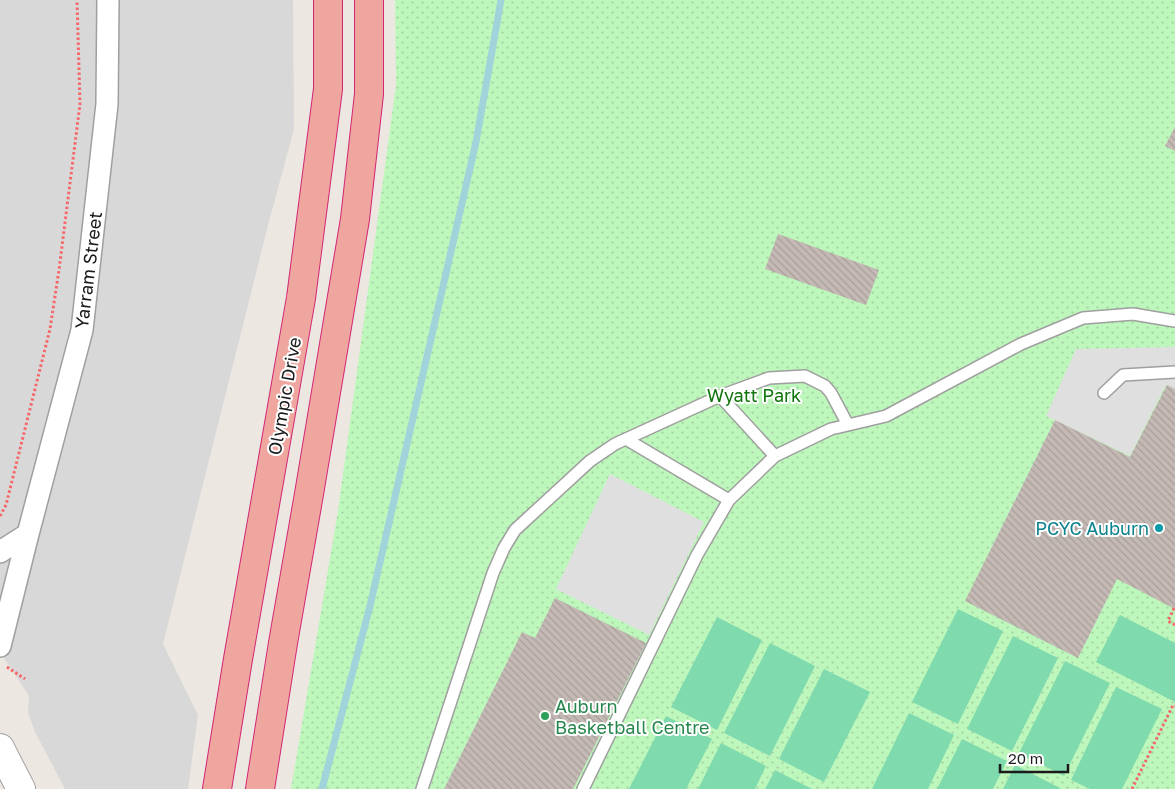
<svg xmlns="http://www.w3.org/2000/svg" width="1175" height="789" viewBox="0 0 1175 789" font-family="'Golos Text',sans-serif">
<defs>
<pattern id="park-dots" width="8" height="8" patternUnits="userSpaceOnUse" patternTransform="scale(1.25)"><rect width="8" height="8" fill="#bef7bc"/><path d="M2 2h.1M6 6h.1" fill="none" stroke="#a3d3a1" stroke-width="1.8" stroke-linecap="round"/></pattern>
<pattern id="building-back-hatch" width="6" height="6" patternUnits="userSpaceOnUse" patternTransform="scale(1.25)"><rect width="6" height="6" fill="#c4b9b4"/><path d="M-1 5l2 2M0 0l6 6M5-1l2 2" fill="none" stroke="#a89e9a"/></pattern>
</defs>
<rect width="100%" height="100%" fill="#ece7e0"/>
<path fill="#d9d8d8" d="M0 0H293L294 129 267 229 163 644 198 715 188 789H65L35 732 28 712 29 696 0 652Z"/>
<path fill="url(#park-dots)" d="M395 0H1175V789H291L338 511 396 85Z"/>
<path fill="#7fdbad" d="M958 609 1003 631 958 724 912 702Z
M1120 615 1175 643V702L1096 662Z
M717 617 762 640 717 730 671 707Z
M1013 636 1058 658 1012 751 967 729Z
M770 643 815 666 770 756 724 733Z
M1065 661 1110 683 1064 776 1019 753Z
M824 669 870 692 824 782 779 759Z
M1116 687 1162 709 1122 789H1090L1071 780Z
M909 713 954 735 928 789H872Z
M666 716 712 739 686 789H629Z
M962 739 1007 761 993 789H937Z
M721 743 766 766 755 789H698Z
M1015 765 1060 788 1059 789H1003Z
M775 770 812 789H765Z"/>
<path fill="#dfdfdf" d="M1175 347V389L1166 385 1130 456 1046 416 1076 349Z
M610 474 704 522 649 635 556 589Z"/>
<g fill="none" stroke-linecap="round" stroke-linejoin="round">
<path stroke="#a1d3da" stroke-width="7" d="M322 789 370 606 476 142 501 0"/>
</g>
<path fill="url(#building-back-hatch)" d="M1175 127V151L1165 146Z
M778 234 879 270 866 305 765 269Z
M1167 385 1175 389V609L1117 579 1078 658 965 601 1055 420 1130 457Z
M555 598 646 643 573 789H444L522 632 535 638Z"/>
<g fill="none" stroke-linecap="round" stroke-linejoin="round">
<defs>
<path id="service" d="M1104 393 1123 375 1175 372
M720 396 775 456
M626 439 729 500
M422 789 493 573 504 548 515 530 590 461 615 444 720 396 769 378 805 376 825 386 831 393 848 425
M583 789 697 555 729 500 775 456 831 429 886 416 1021 344 1083 318 1133 314 1175 321"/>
<path id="minor" d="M0 552 28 534
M0 646 28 534 82 330 107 104 108 0"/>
<path id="tertiary" d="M0 748 21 789"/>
<path id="trunk" d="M217 789 238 659 301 298 328 89V0
M260 789 283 643 309 494 355 219 369 94V0"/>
</defs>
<use href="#service" stroke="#9f9f9f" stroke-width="14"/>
<use href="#minor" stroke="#9f9f9f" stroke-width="24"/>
<use href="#tertiary" stroke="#9f9f9f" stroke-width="30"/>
<use href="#trunk" stroke="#d12775" stroke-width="30"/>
<path stroke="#f66769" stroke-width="3" stroke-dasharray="2.5 2.5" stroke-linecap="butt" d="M0 516 6 505 50 329 59 270 80 104 77 0
M1174 608 1168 621 1175 625
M7 667 25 679
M1132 789 1173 705 1175 706"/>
<use href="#service" stroke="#fff" stroke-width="11"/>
<use href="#minor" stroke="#fff" stroke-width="21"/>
<use href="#tertiary" stroke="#fff" stroke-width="28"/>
<use href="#trunk" stroke="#eea69e" stroke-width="28"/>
</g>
<circle fill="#0f9aa8" stroke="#fff" stroke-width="2" cx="1159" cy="528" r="5"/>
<circle fill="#2e9e5b" stroke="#fff" stroke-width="2" cx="545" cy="716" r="5"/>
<g text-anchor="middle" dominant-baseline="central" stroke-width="4" stroke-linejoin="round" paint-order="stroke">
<g font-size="18" fill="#1b1b1b" stroke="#fff">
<text transform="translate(88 270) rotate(-83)">Yarram Street</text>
<text transform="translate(284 396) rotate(-80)">Olympic Drive</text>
</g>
<g font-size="18" fill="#11740d" stroke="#fff">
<text x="754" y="395">Wyatt Park</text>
</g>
<g font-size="18" fill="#0d838f" stroke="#fff" text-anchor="end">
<text x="1149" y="528">PCYC Auburn</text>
</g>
<g font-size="18" fill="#27864d" stroke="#fff" text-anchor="start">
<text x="555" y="706">Auburn<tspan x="555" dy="21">Basketball Centre</tspan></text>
</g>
</g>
<path d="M1000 764v8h68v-8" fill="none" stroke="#1b1b1b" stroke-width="2.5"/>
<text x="1008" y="764" font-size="15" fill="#1b1b1b" stroke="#ffffff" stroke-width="4" paint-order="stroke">20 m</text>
</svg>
